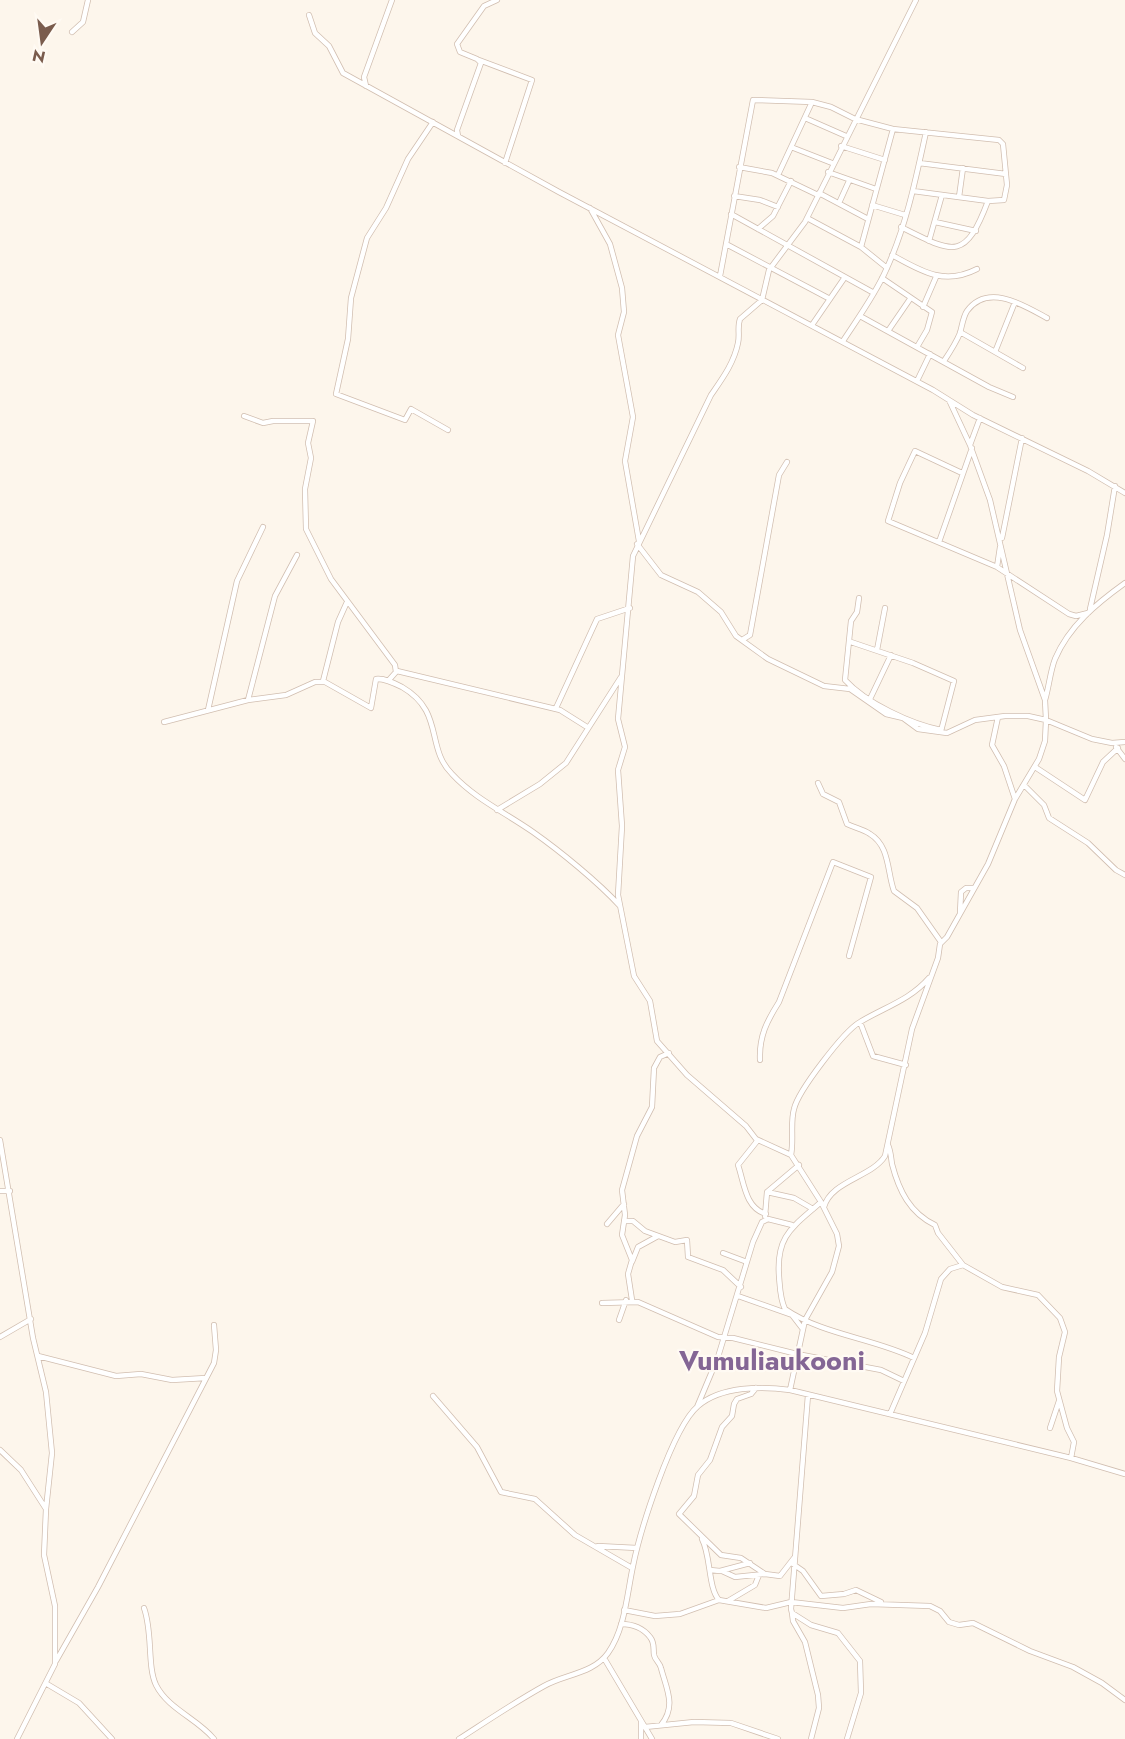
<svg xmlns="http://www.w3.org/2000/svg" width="1125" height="1739" viewBox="0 0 1125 1739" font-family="Jost,sans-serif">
<rect width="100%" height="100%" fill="#fdf6ec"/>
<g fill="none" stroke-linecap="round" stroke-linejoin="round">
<defs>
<path id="street" d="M309 15 315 33 329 46 343 73 559 192 933 390 973 415 1088 471 1125 493
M72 32 83 22 88 0
M479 60 532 80 505 163
M366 86 364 77 392 0
M805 118 846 136
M433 122 408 159 386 208 367 238 351 298 348 339 336 394 405 420 411 409 448 430
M458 136 457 130 481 63 477 59 460 52 457 44 484 6 497 0
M841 146 885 160
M791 147 832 163
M919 163 1006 174
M739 167 772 173 818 195
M828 172 876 189
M778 175 812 102
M819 193 868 219
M734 196 760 200 778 207
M959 197 963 168
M839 203 849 181
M872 205 905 215
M590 208 610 244 622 288 624 312 618 335 633 417 625 461 639 541
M731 214 874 293
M807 218 861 247 887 268
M935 222 976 231
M901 227C953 253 965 262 988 201
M758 229 773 216 791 181
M929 241 942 195
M726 244 830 299
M861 247 893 129
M892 255C921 271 944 286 977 269
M720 276 753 100 812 102 831 107 855 119 893 129 999 140 1003 144 1007 185 1004 200 988 201 913 191
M882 278 932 312 927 330 917 347
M923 307 936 277
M860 316 989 387 1013 397
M812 325 845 277
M888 331 910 299
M960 332 1023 368
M843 341C858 318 875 295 886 270 906 227 916 178 926 132
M995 352 1015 302
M944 361C950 352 956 343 960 333 962 326 963 317 967 311 988 282 1025 306 1047 318
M917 381 930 354
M244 416 263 423 273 421H313L308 443 311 458 305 489 306 529 331 579 395 665 396 672 388 681
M970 445 980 418
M962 473 915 451 900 483 888 521 997 567 1069 614 1076 616 1088 613
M1002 538 1022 438
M939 542 972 448
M637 544 661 575 698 592 721 612 736 636 768 659 824 686 850 689 886 714 903 718 918 729 947 733 975 720 1005 716H1028L1046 720 1092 739 1112 743 1125 742
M997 567 1000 547
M859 598 857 612 851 621 845 680C866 703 911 724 941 730
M1090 609 1107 535 1115 486
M742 640 750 635 779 475 787 462
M851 642 913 663 954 681 941 731
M877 650 885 608
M397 671 560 710 587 727
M323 681 338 622 347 602
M870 699 891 655
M248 700 275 596 297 555
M1045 700C1049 687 1050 672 1055 659 1069 626 1097 603 1125 583
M556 708 597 619 630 608
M208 710 237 581 263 527
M998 717 992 745 1004 766 1015 799
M164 722 248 700 286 695 315 682H325L371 708 376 679C384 678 394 683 402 687 445 712 425 747 452 774 475 799 506 813 533 832 560 851 598 882 620 906
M1116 747 1125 759
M1035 767 1085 800 1103 762 1118 748
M818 783 823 794 839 802 847 824C855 828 863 829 870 834 890 846 887 872 894 891L917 908 941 942
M1024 785 1044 805 1049 818 1088 843 1116 870 1125 875
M497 810 540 784 566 763 621 677
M960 913 961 892 966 888H974
M860 1022 873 1056 906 1065
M760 1060C759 1036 767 1021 779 1002L833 862 871 877 849 956
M0 1140 33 1338 46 1392 52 1453 46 1509
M758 1140 738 1165C744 1182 745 1208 766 1214
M888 1145C891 1152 891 1158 892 1164 899 1191 910 1213 935 1225L938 1233 963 1265
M791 1155C794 1140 790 1123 794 1109 798 1091 844 1031 860 1022 885 1007 910 1000 929 978
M0 1191H10
M767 1192 794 1198 813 1209
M821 1202C793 1227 776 1235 779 1276 780 1288 780 1299 785 1309 823 1335 873 1338 914 1358
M824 1207C831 1181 872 1177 885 1156L912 1029 938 958 940 944 947 937 988 864 1015 799 1039 759 1045 741 1046 720 1045 700 1020 630 990 500 970 445 949 400
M765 1216 767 1192 799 1165
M624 1221H633L645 1231 675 1242 687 1240 688 1257 723 1270 741 1287
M607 1224 624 1204
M723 1253 747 1262
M632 1262 638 1247 658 1236
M738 1296 792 1315 802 1328
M632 1300 628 1274 632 1260 622 1235 625 1215 622 1190 637 1136 652 1107 654 1068 660 1057 669 1053
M602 1303 638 1302 718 1337 733 1338 797 1354 881 1370 904 1381
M619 1320 626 1300
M0 1337 31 1319
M38 1356 116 1376 141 1374 172 1380 206 1378
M756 1388 751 1394 737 1399 734 1404 732 1416 722 1427 710 1460 698 1475 694 1496 679 1514 721 1555 741 1558 765 1574 780 1576 794 1558
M790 1390 805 1320 832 1272 839 1246 837 1234 821 1202 791 1155 756 1139 746 1126 687 1075 657 1041 650 1001 634 976 618 895 622 826 618 770 625 747 618 719 633 556 711 395C722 379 734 363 738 343 740 335 737 327 740 319L762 300 769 270 805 222 916 0
M808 1395 791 1609 792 1613 811 1625 838 1633 860 1661 861 1693 847 1739
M433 1396 477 1447 501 1492 535 1499 575 1535 632 1568
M697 1407 718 1357 753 1242 762 1222 768 1219 792 1225
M890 1414 925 1333 941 1279 950 1269 963 1265 1002 1287 1038 1295 1060 1318 1065 1332 1059 1357 1057 1391 1067 1428 1074 1442 1071 1458
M1050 1428 1059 1401
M0 1450 21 1470 46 1509 44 1555 55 1606V1664L17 1739
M702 1539C711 1556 708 1588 719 1600
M598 1546 637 1548
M793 1564 803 1571 821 1596 844 1594 856 1590 881 1602
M710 1570 720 1571 750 1563
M722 1571 735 1577 765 1574
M728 1601 755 1585 759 1575
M144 1608C153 1633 147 1666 156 1685 168 1709 198 1719 214 1739
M624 1610 655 1616 680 1614 719 1600 766 1608 791 1602 843 1608 871 1604 930 1606 940 1611 949 1622 959 1625 973 1623 1030 1651 1073 1667 1102 1683 1125 1700
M792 1613 793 1621 805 1642 818 1695 819 1708 811 1739
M621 1624C632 1624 643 1628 650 1637 655 1643 653 1648 654 1655 655 1660 660 1663 661 1668 666 1688 677 1706 661 1725
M604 1658 652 1739
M56 1661 98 1587 214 1363 216 1350 214 1325
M47 1684 79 1703 112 1739
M645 1727 694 1722 731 1723 778 1739
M459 1739C487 1721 515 1702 544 1686 565 1674 593 1674 608 1653 625 1629 627 1594 633 1566 640 1531 672 1428 698 1406 721 1386 762 1386 790 1390L1071 1458 1125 1474
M641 1739V1721"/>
</defs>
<use href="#street" stroke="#d1beb0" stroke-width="6"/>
<use href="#street" stroke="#fff" stroke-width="4.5"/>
</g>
<g text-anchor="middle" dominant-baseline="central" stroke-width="4.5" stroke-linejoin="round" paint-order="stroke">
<g font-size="27" font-weight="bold" fill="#846695" stroke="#fffaf3">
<text x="772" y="1360">Vumuliaukooni</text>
</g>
</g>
<g transform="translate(42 42) rotate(193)" stroke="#fffaf3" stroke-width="4.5" paint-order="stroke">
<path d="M0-4.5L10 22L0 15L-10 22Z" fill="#7a5c4d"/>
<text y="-9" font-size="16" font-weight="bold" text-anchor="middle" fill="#7a5c4d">N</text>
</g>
</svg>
